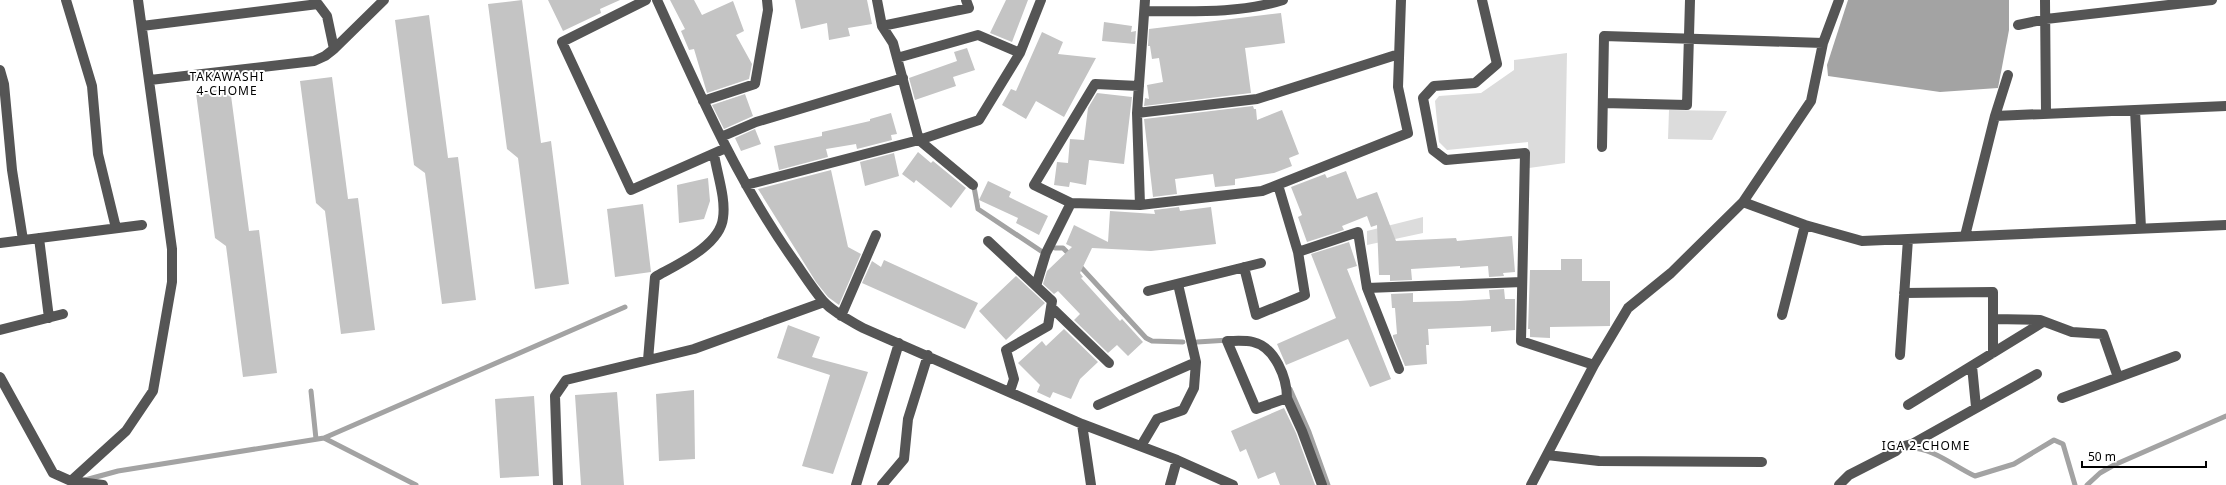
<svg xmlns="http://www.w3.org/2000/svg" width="2226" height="485" viewBox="0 0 2226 485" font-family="'Noto Sans',sans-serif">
<rect width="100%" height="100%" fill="#fff"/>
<path fill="#dcdcdc" d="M1567 53 1565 163 1529 168 1528 142 1447 150 1439 142 1435 101 1439 96 1481 93 1514 70V60Z
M1669 110 1727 111 1712 140 1668 139Z
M1423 217V233L1367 245V231Z"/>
<path fill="#a3a3a3" d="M1848 0H2009V30L1998 88 1940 92 1828 76 1827 65Z"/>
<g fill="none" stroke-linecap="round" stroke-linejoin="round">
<path stroke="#a3a3a3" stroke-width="5" d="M974 187 978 209 1041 251
M1055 248H1063L1071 256
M1078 264 1146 338 1152 341 1183 342
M1197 342 1229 340
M1290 389 1309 432 1328 485
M311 391 316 439
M324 438 416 485
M1909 448C1932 447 1955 467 1975 476L2014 464 2054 440 2063 444 2075 485
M85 480 118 471 324 438 625 307
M2087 485 2100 473 2114 465 2226 416"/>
</g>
<path fill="#c4c4c4" d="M522 0 541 143 551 141 569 284 535 289 518 158 507 149 488 4Z
M548 0H620L600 9 601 13 563 31Z
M670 0H694L702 15 733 1 744 31 736 35 752 64 749 79 707 93 694 49 689 50 681 31 685 29Z
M795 0H867L872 24 848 28 850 36 829 40 827 23 801 29Z
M1006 0H1028L1012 42 990 33Z
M1281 13 1285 43 1245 48 1251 93 1144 106 1145 98 1149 99 1147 85 1163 82 1159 58 1152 59 1150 46H1148L1149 29Z
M429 15 448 158 458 157 476 300 442 304 425 173 414 165 395 20Z
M1104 22 1132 26 1131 32 1136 31 1135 44 1102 41Z
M1042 32 1063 42 1058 54 1096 58 1064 117 1036 101 1026 119 1002 105 1011 89 1016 91Z
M967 48 975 70 953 77 956 86 915 100 909 78 957 61 954 52Z
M332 77 348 199 358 198 375 330 341 334 325 211 316 203 300 81Z
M230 88 249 231 259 230 277 373 243 377 226 246 215 238 196 93Z
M1097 93 1132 97 1124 164 1089 160 1086 185 1070 182 1069 187 1054 185 1057 162 1068 163 1070 139 1084 140 1088 108Z
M745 94 753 116 724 129 712 105Z
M1253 106 1254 109H1256L1257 120 1282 110 1299 154 1289 158 1292 166 1274 173 1235 179V185L1215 187 1213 174 1175 179 1177 194 1153 197 1144 119Z
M891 113 897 134 891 135 892 140 857 149 856 144 826 149 828 157 779 170 774 146 822 136V132L870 121V119Z
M755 129 761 144 741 151 735 138Z
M918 152 931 163 933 161 966 188 951 208 916 180 914 183 902 174Z
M894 153 899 176 865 186 860 162Z
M831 170 848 247 861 254 839 305 828 297 816 282 758 189Z
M1346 171 1357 199 1377 192 1396 241 1456 238 1457 241 1512 236 1515 272 1503 273 1504 276 1489 277 1488 266 1460 268V266L1411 269 1412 280 1390 281V275H1379L1377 225 1371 227 1367 216 1342 226 1344 230 1307 242 1298 217 1302 215 1291 187 1325 174 1327 178Z
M708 178 710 201 704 219 679 223 677 185Z
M988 181 1011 192 1009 197 1048 216 1039 235 1016 223 1018 218 979 200Z
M643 204 651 272 615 277 607 209Z
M1179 207 1180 211 1211 207 1216 244 1151 251 1092 248 1080 273 1083 277 1081 278 1120 321 1122 319 1143 342 1128 356 1117 345 1108 353 1074 320 1080 314 1058 291 1054 294 1043 284 1047 271 1072 247 1066 244 1074 225 1108 242 1110 211 1155 214 1154 210Z
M1349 242 1357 266 1347 269 1391 379 1370 387 1348 339 1286 365 1277 344 1336 318 1311 254Z
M1561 259H1582V281H1610V326L1550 327V338L1530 337V329H1528L1530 270H1561Z
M884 260 978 303 965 329 862 283 872 261 881 267Z
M1016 276 1045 303 1006 340 979 311Z
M1504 289 1505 299H1515V330L1491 332V326L1428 329 1429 345H1426L1427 364 1405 366 1393 337V335L1397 334 1395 308H1392L1391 294 1413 293V302L1459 301 1490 299 1489 290Z
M788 325 820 337 812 357 868 372 833 474 802 466 830 375 777 358Z
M1064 329 1098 362 1080 379 1071 399 1053 392 1050 398 1037 392 1040 385 1018 363 1042 341 1046 346Z
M694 390 695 459 659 461 656 394Z
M617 392 624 485H581L575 395Z
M534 396 539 476 500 478 495 399Z
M1284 408 1296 433 1315 485H1280L1275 472 1258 479 1246 449 1240 452 1231 431Z"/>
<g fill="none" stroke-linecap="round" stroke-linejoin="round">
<path stroke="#555" stroke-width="10" d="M66 0 92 86 98 154 116 228
M646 0 562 42 631 190 726 148
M657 0C698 90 737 181 795 262 804 275 813 289 823 301 834 313 849 320 863 328L1082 424 1177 460 1233 485
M877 0 882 26 893 43 919 140 973 185
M1482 0 1497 64 1475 83 1434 86 1423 98 1433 150 1446 160 1525 153 1521 341 1594 365
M2045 0 2046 113
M1145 11C1190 11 1239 14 1283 0
M2018 25 2046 19 2212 0
M142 26 318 4 327 16 334 49
M882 26 969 8 966 0
M897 58 978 35 1020 53
M0 70 4 84 12 170 23 240
M150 80 314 61 325 56 334 49 384 0
M1139 86 1095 84 1034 185 1071 203 1140 205 1262 191 1408 133 1398 87 1401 0
M703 101 755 84 768 10 767 0
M1603 103 1687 105 1690 0
M2135 110 2141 228
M1137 113 1257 99 1399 54
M1995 116 2226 106
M721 137 756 122 903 78
M1602 147 1604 36 1823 43
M746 185 919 140 979 120 1020 53 1041 0
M1278 185 1298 252 1358 232 1367 288 1399 369
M1743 202 1805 225 1862 241 2226 225
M1140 205 1137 113 1145 0
M1965 236 1995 116 2008 75
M39 238 49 318
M988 241 1052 301 1048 326 1006 350 1014 379 1010 391
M0 243 142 225
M1244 267 1256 315 1305 295 1298 252
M1036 286 1046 253 1071 203
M1367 288 1522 282
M1148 291 1261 263
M1904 293 1993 292V353
M1051 307 1109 363
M1782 315 1805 225
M841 316 876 235
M1994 319 2040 320 2072 332 2103 334 2118 377
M0 330 63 314
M1227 341C1235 341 1245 340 1253 342 1275 347 1287 378 1287 398L1256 409Z
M1900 355 1908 239
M648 360 655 277C676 265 720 246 723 218 726 198 717 174 714 154
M1972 366 1976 407
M0 377 53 473 71 481 103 485
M1287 398 1302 431 1322 485
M2062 398 2176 356
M1098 405 1196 362
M1908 405 2043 322
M1082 424 1091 485
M1141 446 1157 419 1183 410 1194 388 1196 362 1178 284
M1547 455 1599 461 1762 462
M71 481 126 431 153 391 172 282V249L138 0
M558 485 555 396 566 380 694 349 824 302
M856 485 899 343
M882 485 904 459 908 419 928 355
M1170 485 1177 460
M1531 485 1594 365 1628 308 1671 273 1743 202 1811 101 1823 43 1839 0
M1839 485 1849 475 1896 451 1900 447 1912 444 2037 374"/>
</g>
<g text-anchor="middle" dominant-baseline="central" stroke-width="4" stroke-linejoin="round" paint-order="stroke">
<g font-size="12" letter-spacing="1" fill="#000" stroke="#fff">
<text x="227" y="76">TAKAWASHI<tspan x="227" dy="14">4-CHOME</tspan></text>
<text x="1926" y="445">IGA 2-CHOME</text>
</g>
</g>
<path d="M2082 461v6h124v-6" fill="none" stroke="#000000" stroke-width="2"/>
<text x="2088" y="461" font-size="12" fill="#000000" stroke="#ffffff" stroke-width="3" paint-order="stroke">50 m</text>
</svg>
